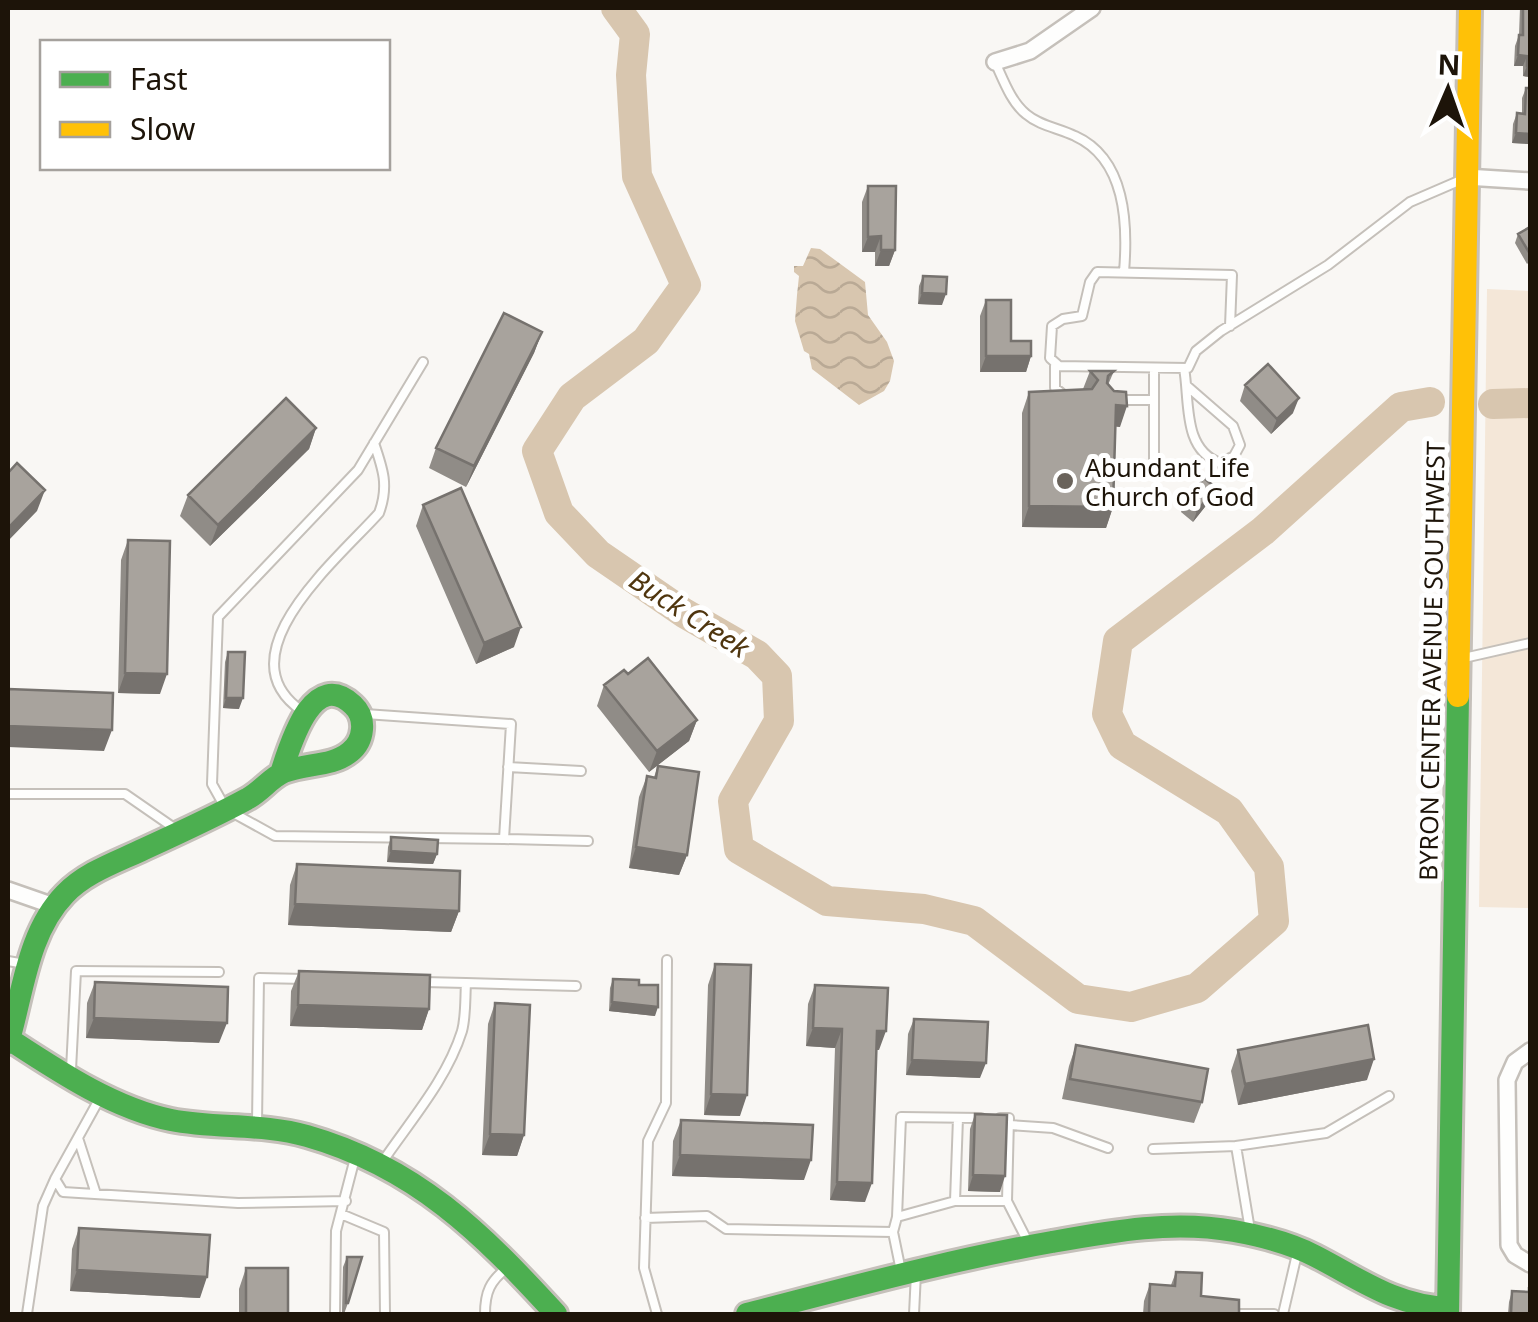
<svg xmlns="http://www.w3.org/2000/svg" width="1538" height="1322" viewBox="0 0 1538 1322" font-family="'Noto Sans',sans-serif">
<defs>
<pattern id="water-waves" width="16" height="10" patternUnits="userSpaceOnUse" patternTransform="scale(2.5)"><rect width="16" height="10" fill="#d8c6af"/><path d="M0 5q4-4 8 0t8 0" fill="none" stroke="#b9a995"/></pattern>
</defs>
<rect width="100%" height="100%" fill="#f9f7f4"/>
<path fill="#f4e7d8" d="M1487 289 1530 291V908L1479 907Z"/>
<path fill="url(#water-waves)" d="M811 248 820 249 865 282 868 315 887 342 894 361 890 381 884 391 859 405 812 369 809 354 804 351 795 321 797 295 799 276 794 272V266H803Z"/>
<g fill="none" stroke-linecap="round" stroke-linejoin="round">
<path stroke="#d8c6af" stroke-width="30" d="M616 8 635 34 631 75 637 176 686 285 646 341 572 397 537 451 559 513 598 554 684 613 757 655 777 676 779 721 733 801 739 849 827 901 924 909 974 921 1078 999 1131 1007 1197 988 1274 921 1269 867 1229 811 1122 745 1107 714 1118 641 1263 531 1401 407 1430 402
M1493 404 1530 403"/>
<defs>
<path id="lane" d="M995 62C1003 79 1011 102 1026 114 1040 126 1059 128 1075 136 1126 159 1128 224 1124 272
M1230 326 1232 275 1097 272 1090 282 1082 316 1063 319 1052 326 1050 358 1059 366 1188 368 1196 351 1221 331 1328 265 1410 202 1461 180
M1055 366V388L1065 396
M1184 368C1190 401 1182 449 1220 463L1234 456 1240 445 1233 426 1187 386
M1121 400H1154
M1154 470V368
M1464 658 1530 643
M302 711C221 655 338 559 379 513 389 486 383 469 374 443
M365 714 511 724 504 839 275 836 226 809 212 784 218 617 358 470 423 362
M508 767 581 771
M8 794H125L177 830
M504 839 588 841
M8 961 25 964
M424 982 466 983
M71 1070 76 971 219 972
M101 1096 55 1179 63 1192 238 1203 346 1201
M958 1118 955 1201H1007
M1000 1118H1009L1007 1201 1029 1244
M257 1123 259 978 305 979
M1009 1125 1053 1128 1108 1148
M78 1138 96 1194
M1153 1149 1236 1146
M383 1161C411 1120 447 1079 462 1031 466 1016 465 999 466 983L576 986
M341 1214 384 1232 385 1314
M897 1217 955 1201
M645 1218 707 1216 726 1229 893 1232 901 1271
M1250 1230 1236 1146 1326 1133 1389 1096
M893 1232 897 1217 901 1117 981 1118
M27 1314 43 1206 55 1179
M335 1314 336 1231 355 1158
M485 1314C485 1292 490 1281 508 1267
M657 1314 644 1268 648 1141 666 1103 667 960
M914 1314 916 1273
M1240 1314H1274
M1283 1314 1297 1254"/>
<path id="street" d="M995 62 1030 51 1092 8
M1466 177 1530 181
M8 890 54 906
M1530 1051 1515 1062 1507 1080 1509 1245 1515 1255 1530 1264"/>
<path id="fast" d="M9 1039C58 1071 113 1108 171 1120 216 1129 262 1123 307 1136 416 1167 482 1233 556 1314
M8 1043C23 994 27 933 65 894 86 872 117 862 144 849 179 833 214 817 247 799 261 792 270 778 284 772 305 763 332 767 350 752 364 741 367 718 353 705 312 667 290 746 281 773
M747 1314C848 1288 949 1260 1052 1242 1113 1231 1173 1220 1234 1231 1262 1236 1290 1243 1315 1256 1360 1279 1395 1306 1448 1308
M1448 1314 1458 696"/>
<path id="slow" d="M1458 696 1470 8"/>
</defs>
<use href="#lane" stroke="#c5c0ba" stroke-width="12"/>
<use href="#street" stroke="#c5c0ba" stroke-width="20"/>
<use href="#fast" stroke="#c5c0ba" stroke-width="28"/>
<use href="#slow" stroke="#c5c0ba" stroke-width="28"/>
<use href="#lane" stroke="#fefefd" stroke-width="8"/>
<use href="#street" stroke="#fefefd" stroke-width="15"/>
<use href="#fast" stroke="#4caf50" stroke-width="22"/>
<use href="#slow" stroke="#ffc107" stroke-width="22"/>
</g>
<path fill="#908c87" d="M1520 8H1530V77L1523 76V66H1514L1515 46 1519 35Z
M1526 88H1530V144L1512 143 1513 124 1517 113 1522 114V98Z
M868 186 895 250 889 266H875V252H862V202Z
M1530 227V261L1527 264 1515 243 1518 234Z
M923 276 942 305 918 304 919 286Z
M986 300 1011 341 1031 356 1026 372H980V316Z
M542 332 534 353 466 487 429 468 436 448Z
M1090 371H1114L1108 385 1120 427 1116 426 1113 507 1106 528 1022 527V413L1029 392 1083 389Z
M1245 385 1293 413 1271 434 1240 401Z
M316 428 309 449 210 546 180 516 188 495Z
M1212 498 1193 522 1181 512 1185 502Z
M423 505 514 647 476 664 416 526Z
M128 540 160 694 118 693 121 560Z
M228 652 239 709 223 708 225 662Z
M628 674 697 720 689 741 649 772 597 706 604 685Z
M658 766 687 855 679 875 629 868 639 797 647 776 654 777Z
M391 837 437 854 433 864 387 862 388 847Z
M297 864 459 911 451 932 288 925 290 885Z
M715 964 740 1116 704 1115 708 985Z
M299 971 429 1009 422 1030 290 1026 291 991Z
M613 979 655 1016 609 1011 610 988Z
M95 982 219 1043 86 1038 87 1003Z
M815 985 879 1050H876L865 1202 830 1200 835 1048 806 1046 808 1004Z
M495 1003 524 1135 517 1156 482 1155 488 1024Z
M914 1019 980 1078 906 1075 908 1034Z
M1076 1045 1202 1102 1194 1123 1062 1099 1069 1066Z
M1238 1050 1367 1080 1238 1105 1231 1071Z
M975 1114 1000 1192 968 1191 970 1129Z
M681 1120 804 1180 672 1176 673 1141Z
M79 1228 200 1298 70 1291 72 1249Z
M347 1257 348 1303 344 1314 342 1313 343 1267Z
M246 1268 288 1314H239V1289Z
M1176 1272 1201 1296 1239 1314H1143L1144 1301 1150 1284 1171 1285Z
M1529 1287 1530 1314H1508L1509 1302 1512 1291 1528 1292Z"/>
<path fill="#76726e" d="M1518 55 1527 56 1523 66H1514Z
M1527 66H1530V77L1523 76Z
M1516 133 1530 134V144L1512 143Z
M881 236 875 252H862L868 237Z
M881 250H895L889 266H875Z
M922 293 946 294 942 305 918 304Z
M542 332 534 353 466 487 474 466Z
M986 356H1031L1026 372H980Z
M1299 398 1293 413 1271 434 1277 419Z
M1116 405 1127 406 1120 427 1109 426Z
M316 428 309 449 210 546 218 525Z
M1216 488 1212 498 1193 522 1197 511Z
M45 490 37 511 8 541V528Z
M1029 506 1113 507 1106 528 1022 527Z
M521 627 514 647 476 664 484 643Z
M125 673 167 674 160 694 118 693Z
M226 698H243L239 709 223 708Z
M697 720 689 741 649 772 657 751Z
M8 726 112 730 104 751 8 747Z
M636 847 687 855 679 875 629 868Z
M391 851 437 854 433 864 387 862Z
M295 904 459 911 451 932 288 925Z
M612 1002 658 1007 655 1016 609 1011Z
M298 1005 429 1009 422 1030 290 1026Z
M94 1018 227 1023 219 1043 86 1038Z
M813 1028 842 1029 835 1048 806 1046Z
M877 1031H886L879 1050 870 1049Z
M1374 1059 1367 1080 1238 1105 1245 1084Z
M912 1060 986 1063 980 1078 906 1075Z
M711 1094 747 1095 740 1116 704 1115Z
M490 1134 524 1135 517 1156 482 1155Z
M680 1155 811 1160 804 1180 672 1176Z
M973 1175 1005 1176 1000 1192 968 1191Z
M837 1182 872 1183 865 1202 830 1200Z
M77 1270 207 1277 200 1298 70 1291Z"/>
<path fill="#a8a39d" stroke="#76726e" stroke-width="2.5" d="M1523 8H1530V66H1527V56L1518 55 1519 35H1523Z
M1526 88H1530V134L1516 133 1517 113 1525 114Z
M868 186H896L895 250H881V236L868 237Z
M1530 227V254L1518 234Z
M923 276 947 277 946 294 922 293Z
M986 300H1011V341H1031V356H986Z
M504 313 542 332 474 466 436 448Z
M1268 364 1299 398 1277 419 1245 385Z
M1090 371H1114L1108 376 1107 383 1114 391 1126 392 1127 406 1116 405 1113 507 1029 506V392L1092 389 1098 380Z
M286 398 316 428 218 525 188 495Z
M17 463 45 490 8 528V473Z
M1204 478 1216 488 1197 511 1185 502Z
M461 488 521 627 484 643 423 505Z
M128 540 170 541 167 674 125 673Z
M228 652H245L243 698H226Z
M648 658 697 720 657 751 604 685 624 670 628 674Z
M8 689 113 693 112 730 8 726Z
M658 766 699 772 687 855 636 847 647 776 656 778Z
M391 837 438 840 437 854 391 851Z
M297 864 460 871 459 911 295 904Z
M715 964 751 965 747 1095 711 1094Z
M299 971 430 975 429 1009 298 1005Z
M613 979 639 980V985H658V1007L612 1002Z
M95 982 228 987 227 1023 94 1018Z
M815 985 888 988 886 1031H877L872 1183 837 1182 842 1029 813 1028Z
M495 1003 530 1005 524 1135 490 1134Z
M914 1019 988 1022 986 1063 912 1060Z
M1368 1025 1374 1059 1245 1084 1238 1050Z
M1076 1045 1208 1069 1202 1102 1070 1079Z
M975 1114 1007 1115 1005 1176 973 1175Z
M681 1120 813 1125 811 1160 680 1155Z
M79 1228 210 1235 207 1277 77 1270Z
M347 1257H362L348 1303H346Z
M246 1268H288V1314H246Z
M1176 1272 1202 1273 1201 1296 1239 1300V1314H1149L1150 1284 1175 1286Z
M1529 1287 1530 1314H1511L1512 1291 1529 1292Z"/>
<circle fill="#6a635b" stroke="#fff" stroke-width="4" cx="1065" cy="481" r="10"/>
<g text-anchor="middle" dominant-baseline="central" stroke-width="10" stroke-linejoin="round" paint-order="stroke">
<g font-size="25" fill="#1d1409" stroke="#fff" text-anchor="start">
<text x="1085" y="467">Abundant Life<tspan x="1085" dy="29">Church of God</tspan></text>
</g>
<g font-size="25" fill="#1d1409" stroke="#fff">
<text transform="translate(1431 661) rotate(-89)">BYRON CENTER AVENUE SOUTHWEST</text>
</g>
<g font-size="28" font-style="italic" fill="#4f350e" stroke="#fff">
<text transform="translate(690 613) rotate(33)">Buck Creek</text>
</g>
</g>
<rect width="1538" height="1322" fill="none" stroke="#1d1409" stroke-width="20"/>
<rect x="40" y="40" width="350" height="130" fill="#ffffff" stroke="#a5a19d" stroke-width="2.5"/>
<rect x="60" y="72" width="50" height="15" fill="#4caf50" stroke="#a5a19d" stroke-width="2.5"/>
<text x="130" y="90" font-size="30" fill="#1d1409">Fast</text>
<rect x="60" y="122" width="50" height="15" fill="#ffc107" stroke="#a5a19d" stroke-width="2.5"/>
<text x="130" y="140" font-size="30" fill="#1d1409">Slow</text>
<g transform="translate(1448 90) rotate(2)" stroke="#ffffff" stroke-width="8" paint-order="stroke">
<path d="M0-8L18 38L0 25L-18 38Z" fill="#1d1409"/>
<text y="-15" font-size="28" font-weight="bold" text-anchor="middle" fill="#1d1409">N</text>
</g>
</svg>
